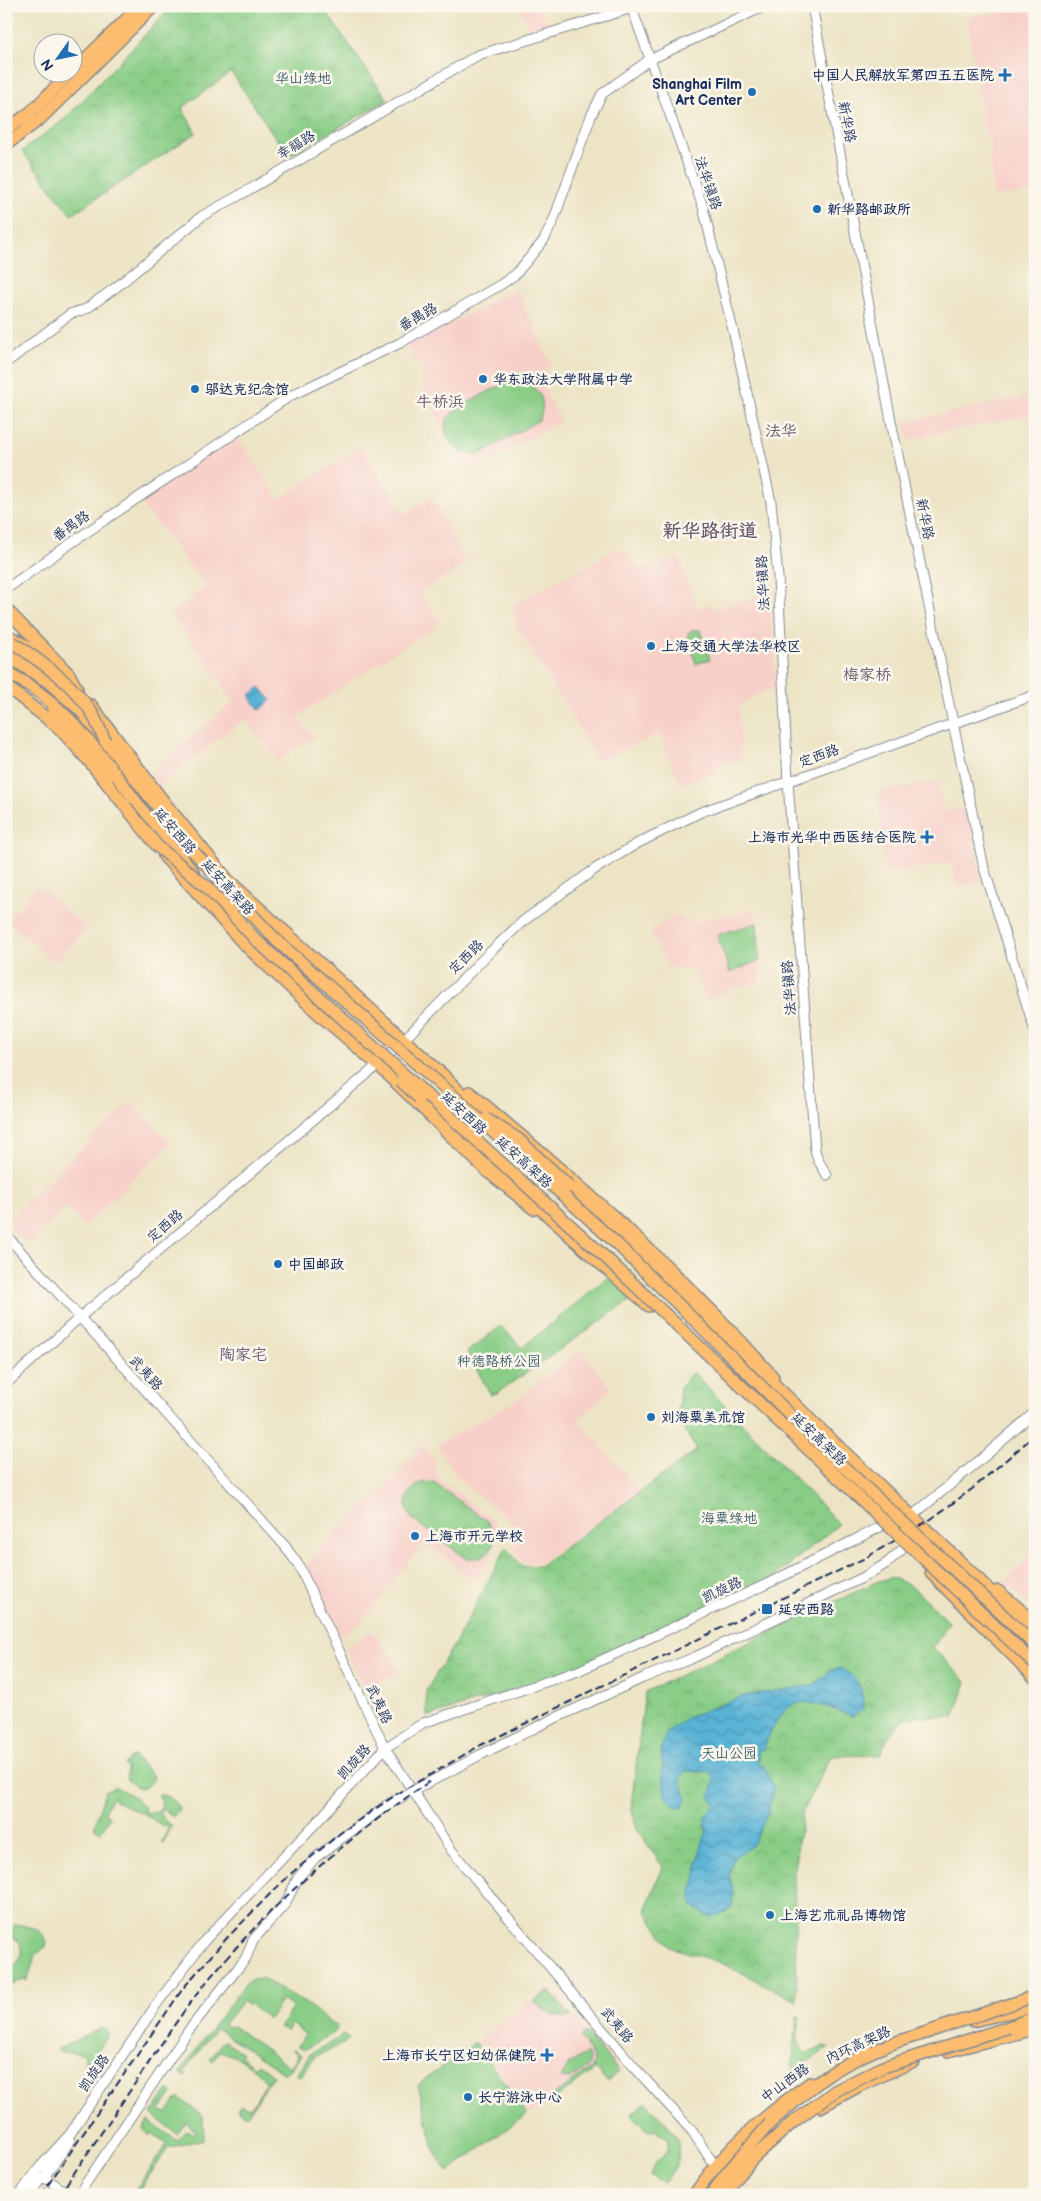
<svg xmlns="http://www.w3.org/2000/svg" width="1041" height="2201" viewBox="0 0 1041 2201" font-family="'Balsamiq Sans','LXGW WenKai TC',sans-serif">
<defs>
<pattern id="park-crowns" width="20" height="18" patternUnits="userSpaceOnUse" patternTransform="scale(1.25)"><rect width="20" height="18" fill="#89cd86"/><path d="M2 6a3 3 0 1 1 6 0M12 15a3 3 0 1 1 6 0" fill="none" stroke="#76b076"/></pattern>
<pattern id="water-waves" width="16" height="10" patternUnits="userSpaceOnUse" patternTransform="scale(1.25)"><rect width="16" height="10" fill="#58b3d6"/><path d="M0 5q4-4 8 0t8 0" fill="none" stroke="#4892b1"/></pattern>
</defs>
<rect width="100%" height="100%" fill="#fbf7ec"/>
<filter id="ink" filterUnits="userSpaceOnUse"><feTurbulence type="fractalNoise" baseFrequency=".02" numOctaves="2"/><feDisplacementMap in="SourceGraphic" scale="10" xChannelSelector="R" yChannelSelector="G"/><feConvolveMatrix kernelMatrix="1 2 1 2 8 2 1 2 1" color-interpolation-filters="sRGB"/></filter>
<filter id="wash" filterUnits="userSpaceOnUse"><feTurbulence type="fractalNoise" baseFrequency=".0096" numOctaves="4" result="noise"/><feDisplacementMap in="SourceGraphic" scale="20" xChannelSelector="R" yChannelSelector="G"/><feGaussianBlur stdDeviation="1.12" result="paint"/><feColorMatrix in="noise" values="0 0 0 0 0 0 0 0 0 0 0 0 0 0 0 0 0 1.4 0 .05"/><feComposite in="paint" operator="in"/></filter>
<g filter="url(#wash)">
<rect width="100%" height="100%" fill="#ede4c5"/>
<path fill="#f7d0c9" d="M519 6H539L547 23 530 30Z
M1035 7V193L993 196 990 144 985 133 967 17Z
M517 289 552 367 537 375 561 421 468 473 421 387 428 382 406 345Z
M1035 395V414L908 440 904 422Z
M235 433 279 499 360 447 405 514 432 498 467 564 420 592 441 622 297 717 315 737 277 761 245 719 158 786 149 774 234 701 171 614 206 586 140 502Z
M618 549 626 553 637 566 644 569 679 557 698 609 711 604 714 610 770 593 777 689 758 694 739 706 741 760 719 765 716 773 680 784 659 734 598 761 515 624 513 604Z
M938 782 944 812 966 807 982 881 957 886 952 863 884 873 878 792Z
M38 886 86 928 55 963 7 920Z
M755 909 761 981 728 990 707 1001 695 971 668 967 650 931 676 914 685 920 698 921Z
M130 1102 171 1143 85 1226 66 1207 28 1245 7 1221Z
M580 1350 612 1389 578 1420 640 1491 542 1562 525 1563 518 1557 514 1548 521 1529 460 1480 437 1445 515 1401Z
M424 1446 434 1460 438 1477 444 1483 495 1521 499 1530 491 1558 474 1580 424 1542 361 1623 337 1636 304 1567 362 1505 383 1491 419 1447Z
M1035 1550V1610L1004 1583Z
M373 1631 400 1671 363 1689 345 1647Z
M549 1987 621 2070 607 2084 596 2069 530 2114 477 2041Z"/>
<path fill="#89cd86" stroke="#527e72" d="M516 380C538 384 548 399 539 420L480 454C461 459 436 436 449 416 454 409 506 381 516 380Z
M692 630H700L710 659 696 664 688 639V633Z
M757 923 760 960 730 973 717 935Z
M609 1276 635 1297 497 1393 491 1395 467 1352 501 1326 522 1348Z
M425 1482 434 1483 441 1488 487 1521C502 1540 491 1561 466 1558L413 1520C401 1505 406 1488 425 1482Z
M133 1755 155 1778 145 1788 137 1787 127 1780V1767L124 1765Z
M116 1787 136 1798 138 1803 145 1808 144 1811C157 1817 168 1807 158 1795 167 1794 176 1801 179 1809L173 1817 163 1809 159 1814 172 1826 163 1844 161 1843 169 1827 165 1825 164 1827 146 1815 115 1801 116 1799 112 1797 104 1812 110 1816 101 1832 94 1828 105 1791Z
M15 1924C29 1927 41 1927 47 1942L45 1947 36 1955 27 1981 24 1979 6 1988V1974L11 1972 10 1970C20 1962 24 1953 19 1941L9 1935Z
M262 1978 308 2005 337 2027 334 2033 303 2050 297 2046 305 2034 292 2024 287 2031 280 2027 293 2007 282 2000 269 2019 255 2009 251 2004 247 2005 242 2001 224 2024 228 2027 233 2026 290 2067 298 2055 292 2049 301 2055 291 2069 285 2074 216 2028 184 2072 187 2075 185 2077 179 2073 245 1984 252 1979Z
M549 1991 571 2017C557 2019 544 2011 534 2001Z
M797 2016H800C798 2030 795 2045 807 2054L824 2046 826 2049 829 2048 792 2071Z
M102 2028 108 2031 109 2035 85 2066V2056L82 2053 59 2052 58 2049Z
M586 2033 619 2071 607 2082 596 2069 550 2102 548 2099 593 2067 594 2059 580 2037Z
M342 2034 349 2038 345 2043 314 2057 300 2077 296 2075 311 2053 339 2038Z
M225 2041 242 2053 240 2056 255 2067 258 2064 273 2075 247 2116 237 2110 241 2105 250 2108 267 2083C254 2067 240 2057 220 2051L213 2061 210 2059 222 2042Z
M475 2042 527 2114 448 2172 435 2153 418 2085Z
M587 2053 590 2060 588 2067 570 2079 561 2078 569 2064Z
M168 2090 172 2093 159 2111 167 2113 178 2097 203 2116 204 2139 168 2148 137 2194H133L167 2143 152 2133 150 2136 143 2129 148 2121 178 2141 187 2130 193 2134 196 2131 186 2123 177 2134 151 2114Z
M646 2102C660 2117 688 2139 677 2163 674 2170 669 2177 664 2183L650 2175C652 2170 654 2163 658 2160 667 2153 671 2149 666 2137L655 2130 647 2131 631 2115Z"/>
<path fill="url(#park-crowns)" stroke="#527e72" d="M172 6H322L388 100 288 156 231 72 182 108 196 133 71 215 22 151 65 119Z
M693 1372 839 1524 772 1579 577 1670 427 1717 426 1691 459 1636 506 1548 522 1566H539L697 1450 677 1419 680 1388Z
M891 1577 910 1585 949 1622 933 1648 967 1682 954 1717H907L890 1734 880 1755 831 1756 803 1810 794 1870 797 2001 719 1962 670 1947 645 1910 663 1867 637 1830 631 1806 645 1692 876 1582Z"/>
<path fill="url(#water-waves)" stroke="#3a719a" d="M260 687 271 700 260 710 249 696Z
M840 1668C859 1678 863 1688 863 1709L853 1716C797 1696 788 1692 763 1749L758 1750V1764L764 1766 774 1788 768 1813 753 1845 734 1857 729 1873 733 1891 732 1908C714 1918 709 1920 693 1906L691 1892 696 1875 701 1844 707 1832 704 1818 715 1805 710 1797 715 1778 709 1772 685 1771 680 1779 686 1797 682 1808 674 1806 665 1796 661 1748 667 1732 688 1717 744 1696 814 1685 831 1670Z"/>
</g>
<g filter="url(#ink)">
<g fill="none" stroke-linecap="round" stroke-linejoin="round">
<defs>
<path id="tertiary" d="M631 6 703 207 733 330 771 502 778 577 788 782 815 1150 818 1160 827 1175
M812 6 892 426 953 723 984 868 1035 1031
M6 363 70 314 86 309 119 285 202 216 240 195 478 55 632 8
M6 589 87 532 290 396 400 343 500 285 516 274 544 240 554 219 591 116 602 94 649 60 765 6
M6 1235 285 1546 299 1566 385 1748 452 1851 635 2068 692 2131 734 2195
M6 1384 79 1318 385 1059 490 952 522 922 595 869 640 842 701 812 1035 695
M44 2177 70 2141
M19 2195 39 2168 70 2134 156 2005 205 1940 315 1824 385 1748 423 1723 578 1671 771 1582 884 1525 912 1516 985 1456 1035 1412
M29 2195 40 2180 44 2177 70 2195
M78 2195 189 2030 246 1958 253 1940 285 1904 298 1878 315 1858 387 1805 480 1755 551 1720 643 1678 695 1657 864 1577 887 1563 905 1547 910 1524"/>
<path id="primary" d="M72 72 140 6
M6 130 31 112 71 72
M6 145 40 119 154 6
M6 609 69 674 77 689
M6 634 49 660 63 675
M6 647 30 661
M91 705 167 806 228 880 443 1075 493 1126
M53 710 110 775
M164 856 244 944 321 1016 378 1065 486 1170 534 1209
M469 1092C576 1181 682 1273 773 1377
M593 1257 649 1306
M800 1410 970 1571 1035 1636
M931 1573 1035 1678
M998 1591 1035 1622
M948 2051 1035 2029
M820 2107 859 2086 914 2061
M694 2195C724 2150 766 2114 810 2083"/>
<path id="trunk" d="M6 655 47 681 81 711 193 851
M6 672C76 707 114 776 161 834 171 847 183 859 193 872
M6 686 59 728 89 761 126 807
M419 1098 600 1263
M570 1187 807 1416
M973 2021 1035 2006
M1009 2027 1035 2017
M770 2123C794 2103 816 2081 843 2066 869 2051 900 2040 929 2032"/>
</defs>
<use href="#tertiary" stroke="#848a92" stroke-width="11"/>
<use href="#primary" stroke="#848a92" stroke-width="14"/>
<use href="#trunk" stroke="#848a92" stroke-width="14"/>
<use href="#tertiary" stroke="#fff" stroke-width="9"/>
<use href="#primary" stroke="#fcbd6f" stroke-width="11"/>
<use href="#trunk" stroke="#fcbd6f" stroke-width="11"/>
<path stroke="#1b2f5e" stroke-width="2" stroke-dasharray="8 4" stroke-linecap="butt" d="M41 2195 184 1987 226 1939 270 1894 293 1872 343 1831 397 1794 481 1745 867 1557 931 1519 972 1489 1035 1435
M59 2195C87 2154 115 2113 142 2073 160 2046 177 2020 196 1995 261 1912 343 1841 430 1781"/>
<defs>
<path id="trunk-bridge" d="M12 642C41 662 72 682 92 713 97 722 101 732 105 741
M126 807 157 846 207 887 256 940 604 1256 1035 1664
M193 851 276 940 460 1102 618 1245 833 1457 1035 1645
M401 1081 419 1098
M486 1119 518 1139 570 1187
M919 2035 1035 1996
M711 2195 724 2176 770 2123
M723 2195 752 2159 792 2123 835 2091 883 2067 1009 2027"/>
</defs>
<use href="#trunk-bridge" stroke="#848a92" stroke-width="14" stroke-linecap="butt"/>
<use href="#trunk-bridge" stroke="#fcbd6f" stroke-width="11"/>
</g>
</g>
<g fill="#1f6fb2" stroke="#fbf7ec" stroke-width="2">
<path d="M1002.5 67.5h5v5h5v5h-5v5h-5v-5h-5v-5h5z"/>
<circle cx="752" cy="92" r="5"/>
<circle cx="817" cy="209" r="5"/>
<circle cx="483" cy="379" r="5"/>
<circle cx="195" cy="389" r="5"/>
<circle cx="651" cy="646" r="5"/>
<path d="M924.5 829.5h5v5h5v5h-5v5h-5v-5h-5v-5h5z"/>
<circle cx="278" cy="1264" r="5"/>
<circle cx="651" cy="1417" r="5"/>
<circle cx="415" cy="1536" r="5"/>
<rect x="761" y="1603" width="12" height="12" rx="2.5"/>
<circle cx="770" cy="1915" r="5"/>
<path d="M544.5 2047.5h5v5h5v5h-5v5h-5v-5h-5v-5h5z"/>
<circle cx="468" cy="2097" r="5"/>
</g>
<g text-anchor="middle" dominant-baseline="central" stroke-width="5" stroke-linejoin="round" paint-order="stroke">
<g font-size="14" font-weight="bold" fill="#1b2f5e" stroke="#fbf7ec" text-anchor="start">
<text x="994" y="75" text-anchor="end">中国人民解放军第四五五医院</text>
<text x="742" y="84" text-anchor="end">Shanghai Film<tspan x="742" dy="16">Art Center</tspan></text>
<text x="827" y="209">新华路邮政所</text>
<text x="493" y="379">华东政法大学附属中学</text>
<text x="205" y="389">邬达克纪念馆</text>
<text x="661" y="646">上海交通大学法华校区</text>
<text x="916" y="837" text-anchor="end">上海市光华中西医结合医院</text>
<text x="288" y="1264">中国邮政</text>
<text x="661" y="1417">刘海粟美术馆</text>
<text x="425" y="1536">上海市开元学校</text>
<text x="778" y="1609">延安西路</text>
<text x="780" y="1915">上海艺术礼品博物馆</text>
<text x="536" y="2055" text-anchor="end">上海市长宁区妇幼保健院</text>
<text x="478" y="2097">长宁游泳中心</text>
</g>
<g font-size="14" fill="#3c5e6a" stroke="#fbf7ec">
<text x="303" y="78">华山绿地</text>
<text x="499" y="1361">种德路桥公园</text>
<text x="729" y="1518">海粟绿地</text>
<text x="729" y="1753">天山公园</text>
</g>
<g font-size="14" fill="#1b2f5e" stroke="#fbf7ec">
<text transform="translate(847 122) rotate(79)">新华路</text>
<text transform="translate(296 145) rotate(-31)">幸福路</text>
<text transform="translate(708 183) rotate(71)">法华镇路</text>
<text transform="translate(418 317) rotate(-30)">番禺路</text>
<text transform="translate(925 519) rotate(79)">新华路</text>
<text transform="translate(71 526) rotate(-35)">番禺路</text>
<text transform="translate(763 583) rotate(-93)">法华镇路</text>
<text transform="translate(819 756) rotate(-20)">定西路</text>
<text transform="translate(175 831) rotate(49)">延安西路</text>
<text transform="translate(228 887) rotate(48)">延安高架路</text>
<text transform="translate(466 957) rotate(-45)">定西路</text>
<text transform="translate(789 988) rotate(-94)">法华镇路</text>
<text transform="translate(464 1113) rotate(43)">延安西路</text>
<text transform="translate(524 1162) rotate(42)">延安高架路</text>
<text transform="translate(165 1226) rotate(-41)">定西路</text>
<text transform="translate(146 1373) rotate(48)">武夷路</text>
<text transform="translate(819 1439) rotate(44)">延安高架路</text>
<text transform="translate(722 1590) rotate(-25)">凯旋路</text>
<text transform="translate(379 1704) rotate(65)">武夷路</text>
<text transform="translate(354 1762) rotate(-48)">凯旋路</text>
<text transform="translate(617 2025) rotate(50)">武夷路</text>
<text transform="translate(858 2045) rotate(-25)">内环高架路</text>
<text transform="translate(94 2073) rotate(-56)">凯旋路</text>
<text transform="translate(785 2083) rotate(-36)">中山西路</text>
</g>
<g font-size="16" fill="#695a72" stroke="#fbf7ec">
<text x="440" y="402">牛桥浜</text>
<text x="781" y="431">法华</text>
<text x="867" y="675">梅家桥</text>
<text x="243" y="1355">陶家宅</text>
</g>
<g font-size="19" font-weight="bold" fill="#695a72" stroke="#fbf7ec">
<text x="710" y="531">新华路街道</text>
</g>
</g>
<rect width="1041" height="2201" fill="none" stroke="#fbf7ec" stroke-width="25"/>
<g transform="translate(58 58) rotate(237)"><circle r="24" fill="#fbf7ec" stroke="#a1a7b3"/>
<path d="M0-4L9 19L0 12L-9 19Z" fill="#1f6fb2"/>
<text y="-8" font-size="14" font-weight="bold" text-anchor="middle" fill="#1b2f5e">N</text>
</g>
</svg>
